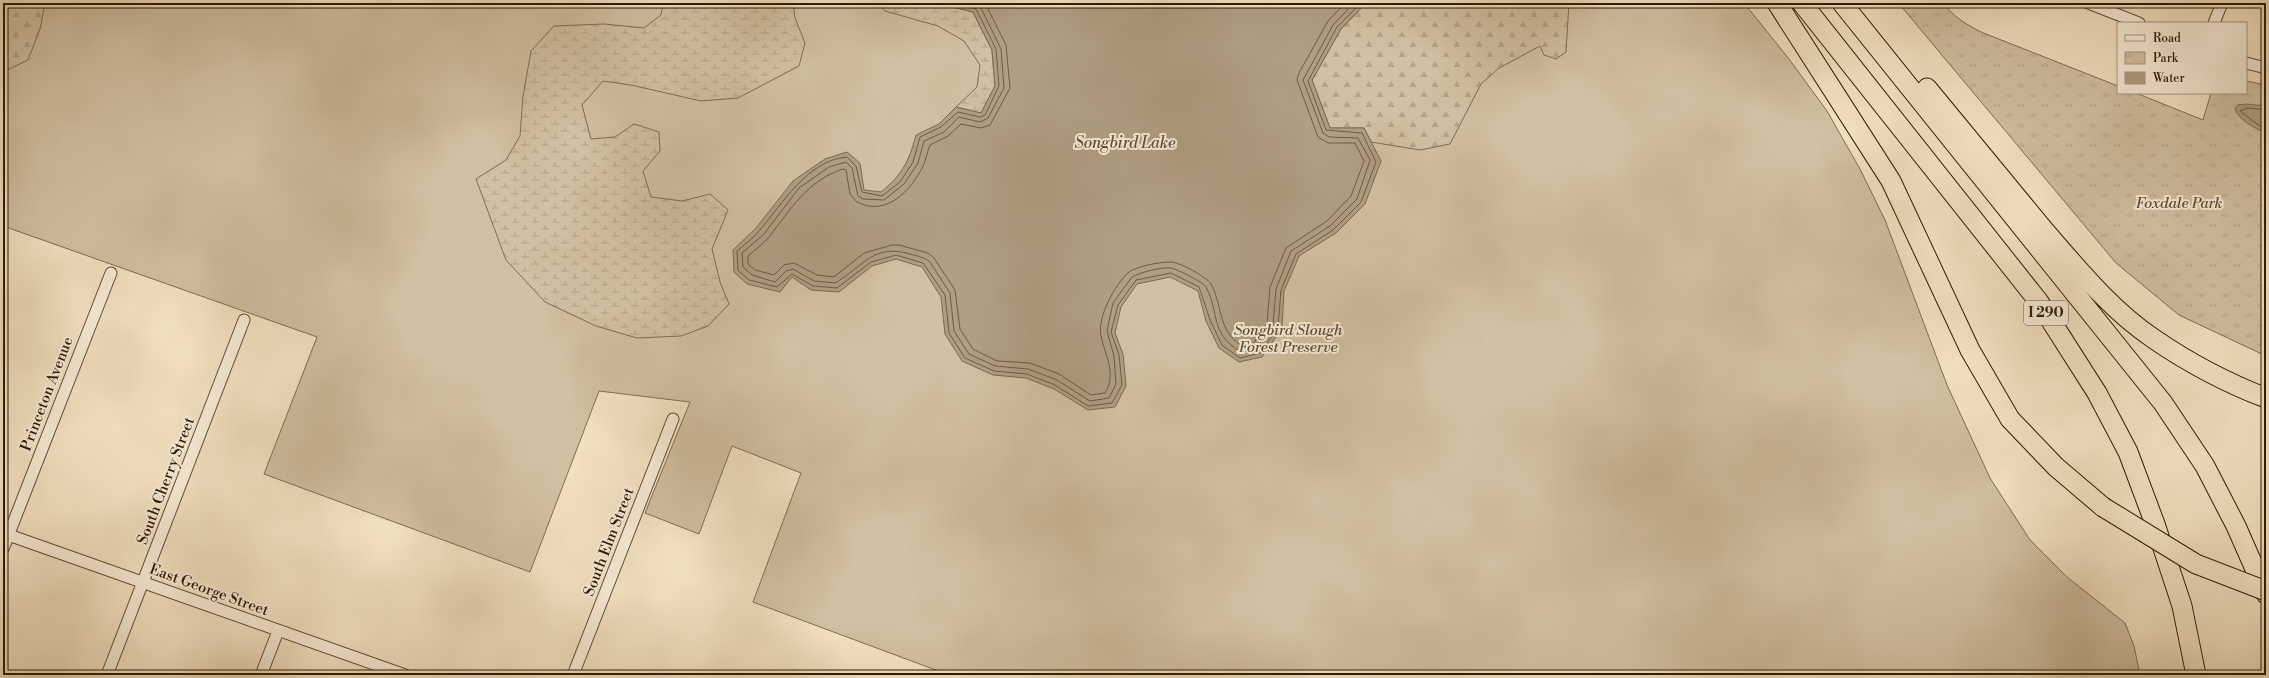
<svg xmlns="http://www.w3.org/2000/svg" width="2269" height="678" viewBox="0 0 2269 678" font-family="'Libre Bodoni',serif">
<defs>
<pattern id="forest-firs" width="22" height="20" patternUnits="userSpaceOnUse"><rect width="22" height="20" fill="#d1c0a2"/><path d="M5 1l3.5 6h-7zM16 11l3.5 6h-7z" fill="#b4a48a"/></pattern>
<pattern id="wetland-marsh" width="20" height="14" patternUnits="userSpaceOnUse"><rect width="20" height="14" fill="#d1c0a2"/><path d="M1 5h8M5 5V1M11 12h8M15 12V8" fill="none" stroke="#b4a48a"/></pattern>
<pattern id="park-tufts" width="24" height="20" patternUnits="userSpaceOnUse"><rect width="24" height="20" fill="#d1c0a2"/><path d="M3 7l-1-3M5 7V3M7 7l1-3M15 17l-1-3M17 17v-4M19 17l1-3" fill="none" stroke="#b4a48a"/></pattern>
</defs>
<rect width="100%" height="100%" fill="#f3e2c2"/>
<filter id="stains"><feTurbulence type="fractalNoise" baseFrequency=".005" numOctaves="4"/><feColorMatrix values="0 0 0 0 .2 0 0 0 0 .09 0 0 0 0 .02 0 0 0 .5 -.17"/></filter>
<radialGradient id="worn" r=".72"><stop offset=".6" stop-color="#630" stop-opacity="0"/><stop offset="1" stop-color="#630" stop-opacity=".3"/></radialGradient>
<path fill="#d1c0a2" stroke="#7e6e54" d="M3 3H1744L1789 59 1827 111 1860 169 1885 220 1947 385 1990 478 2030 540 2067 577 2125 623 2134 646 2140 675H949L753 602 801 473 732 446 699 534 645 513 690 402 599 391 530 572 264 474 317 337 3 226Z"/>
<path fill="url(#forest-firs)" stroke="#7e6e54" d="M3 3H45L40 29 28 60 3 72Z
M1366 3H1569L1566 52 1556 59 1544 55 1540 46 1499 68 1481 84 1450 144 1420 150 1371 142 1364 128H1330L1312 80 1341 29Z"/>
<path fill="url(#wetland-marsh)" stroke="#7e6e54" d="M663 3H793L795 18 805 43 799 66 738 98 701 101 631 85 603 81 582 105 591 139 615 137 634 124 659 132 660 151 643 171 651 197 682 201 710 194 728 210 712 249 720 282 729 304 708 326 681 336 637 338 596 326 545 302 506 260 476 179 506 160 520 136 523 96 531 51 554 26 604 24 644 28 661 15Z
M879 3H937L973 12 992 50 995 86 981 113 956 107 977 87 980 65 964 41 938 26 885 11Z"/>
<path fill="url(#park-tufts)" stroke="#7e6e54" d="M1902 3H1944C1953 17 1966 24 1981 32L2118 86V93H2136L2203 120 2211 93H2246V81L2266 85V356L2179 315 2116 263 1900 5Z"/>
<path fill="#af9e82" stroke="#7b6a50" d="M937 3H1366L1341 29 1312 80 1330 128H1364L1381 161 1365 204 1336 233 1299 256 1284 291 1282 328 1262 357 1239 362 1219 348 1206 321 1198 291 1170 277 1137 284 1121 307 1115 333 1123 354 1126 386 1115 407 1088 410 1054 389 1026 378 993 375 962 361 945 334 941 297 922 267 896 259 872 266 839 292 811 290 792 277 780 292 747 284 734 272 733 250 756 228 793 181 825 159 847 152 860 163 864 190 881 192C903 174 909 161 916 135L939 124 956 107 981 113 995 86 992 50 973 12Z
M2246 104 2266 106V133C2254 128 2240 121 2235 109L2238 105Z"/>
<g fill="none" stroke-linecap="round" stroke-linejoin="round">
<path stroke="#6e5c44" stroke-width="1" d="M951 3 976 9 996 49 999 86 985 115 980 117 958 112 941 127 920 137 913 162 900 182 882 196 862 192 856 166 847 157C808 160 782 204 760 230 754 238 745 244 737 251L738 270 749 280 777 287 792 274 813 286 837 288 871 262 896 255 923 263 945 295 949 333 965 358 994 371 1027 374 1055 385 1088 406 1112 403 1122 385 1119 355 1111 332 1118 305 1136 280 1171 273 1199 287 1210 320 1222 345 1240 358 1260 353 1278 327 1281 290 1296 254 1333 230 1361 202 1376 162 1362 133 1326 130 1308 81 1337 27 1361 3
M973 3 981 8 1001 49 1004 88 988 118 980 122 959 117 944 132 924 141 918 163 904 184 884 200 863 199 858 196 852 168 846 162 829 167 799 188 764 234 742 253 743 267 752 275 775 282 786 271 793 269 814 281 835 283C863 267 873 243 910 254 916 256 925 257 930 262L950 293 954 331 969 354 995 366 1028 369 1057 380 1090 401 1109 398 1116 384 1114 356 1107 331 1113 303 1132 277C1141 272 1161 267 1171 268 1177 269 1203 282 1206 287 1220 313 1209 333 1241 352L1256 349 1273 325 1276 289 1291 251 1330 226 1357 199 1370 160 1358 138 1329 137 1323 133 1303 80 1333 25 1354 3
M985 3 1006 45 1010 88 990 125 981 128 961 124 948 136 930 145C927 152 926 160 923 166 911 191 886 217 857 202L850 194 846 170 843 169C808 180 790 210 769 237 763 244 755 250 748 256V264L755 270 774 275 784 265 794 263 817 275 834 277 864 253 892 245H899L928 253 934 258 955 290 960 329 973 349 997 361 1030 363 1059 374 1091 395 1105 393C1117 374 1105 355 1101 336 1097 317 1115 284 1129 272 1138 266 1159 262 1171 262 1179 262 1207 277 1211 284 1223 306 1217 330 1242 346L1253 344 1267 323 1270 287 1286 248 1327 221 1351 196 1364 161 1355 143H1328L1318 137 1297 80 1299 73 1328 21 1345 3
M2266 110 2247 108 2240 111 2258 125 2266 129"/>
<defs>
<path id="street" d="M2088 3 2139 23
M2214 23 2222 3
M2246 63 2266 68
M3 533 405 675
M3 549 111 273
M107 675 244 320
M261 675 278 631
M573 675 673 419"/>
<path id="highway" d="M1777 3 1891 181 1970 350 2010 419 2056 467 2103 507
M1802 3 2039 302 2097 393 2128 452 2155 524 2182 606 2196 675
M1842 3 2163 403 2205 466 2236 526 2266 594
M1927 88C1966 135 2005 183 2044 230 2078 269 2111 310 2154 339 2189 363 2227 383 2266 398"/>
</defs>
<use href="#street" stroke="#5e4d34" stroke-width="13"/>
<use href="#highway" stroke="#2c1b05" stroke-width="21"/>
<use href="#street" stroke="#f7ecd7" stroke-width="11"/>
<use href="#highway" stroke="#f3e2c2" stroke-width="19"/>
<defs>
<path id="highway-bridge" d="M2103 507 2196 564 2266 591"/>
</defs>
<use href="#highway-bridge" stroke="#2c1b05" stroke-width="21" stroke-linecap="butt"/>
<use href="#highway-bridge" stroke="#f3e2c2" stroke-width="19"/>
</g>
<g text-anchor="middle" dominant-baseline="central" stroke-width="4" stroke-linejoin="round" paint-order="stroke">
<rect fill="#f7ecd7" stroke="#695a44" stroke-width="1" x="2024" y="301" width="44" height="24" rx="3"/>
<g font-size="14" font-weight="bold" fill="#2c1b05">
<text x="2046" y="313">I 290</text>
</g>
<g font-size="15" font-style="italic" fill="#5e4d34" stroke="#f7ecd7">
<text x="2179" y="203">Foxdale Park</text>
<text x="1288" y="330">Songbird Slough<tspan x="1288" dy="17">Forest Preserve</tspan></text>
</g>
<g font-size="15" fill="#2c1b05" stroke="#f7ecd7">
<text transform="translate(47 394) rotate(-69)">Princeton Avenue</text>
<text transform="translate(166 481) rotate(-69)">South Cherry Street</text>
<text transform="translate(609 542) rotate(-69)">South Elm Street</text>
<text transform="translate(209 590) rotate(20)">East George Street</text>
</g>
<g font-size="16" font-style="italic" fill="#604f37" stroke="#f7ecd7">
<text x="1125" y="143">Songbird Lake</text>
</g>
</g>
<rect width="2269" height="678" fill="none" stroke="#f3e2c2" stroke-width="16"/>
<rect x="4" y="4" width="2261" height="670" fill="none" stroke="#2c1b05" stroke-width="2"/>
<rect x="8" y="8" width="2253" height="662" fill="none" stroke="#2c1b05"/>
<rect x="2117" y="22" width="130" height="72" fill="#f7ecd7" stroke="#a69883"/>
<rect x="2125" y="35" width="20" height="6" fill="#f7ecd7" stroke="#a69883"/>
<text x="2153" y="42" font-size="12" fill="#2c1b05">Road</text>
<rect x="2125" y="52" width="20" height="12" fill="url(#park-tufts)" stroke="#a69883"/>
<text x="2153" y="62" font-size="12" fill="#2c1b05">Park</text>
<rect x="2125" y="72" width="20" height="12" fill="#af9e82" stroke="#a69883"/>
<text x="2153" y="82" font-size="12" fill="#2c1b05">Water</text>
<rect width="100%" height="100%" filter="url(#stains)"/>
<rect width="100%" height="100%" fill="url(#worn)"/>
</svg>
